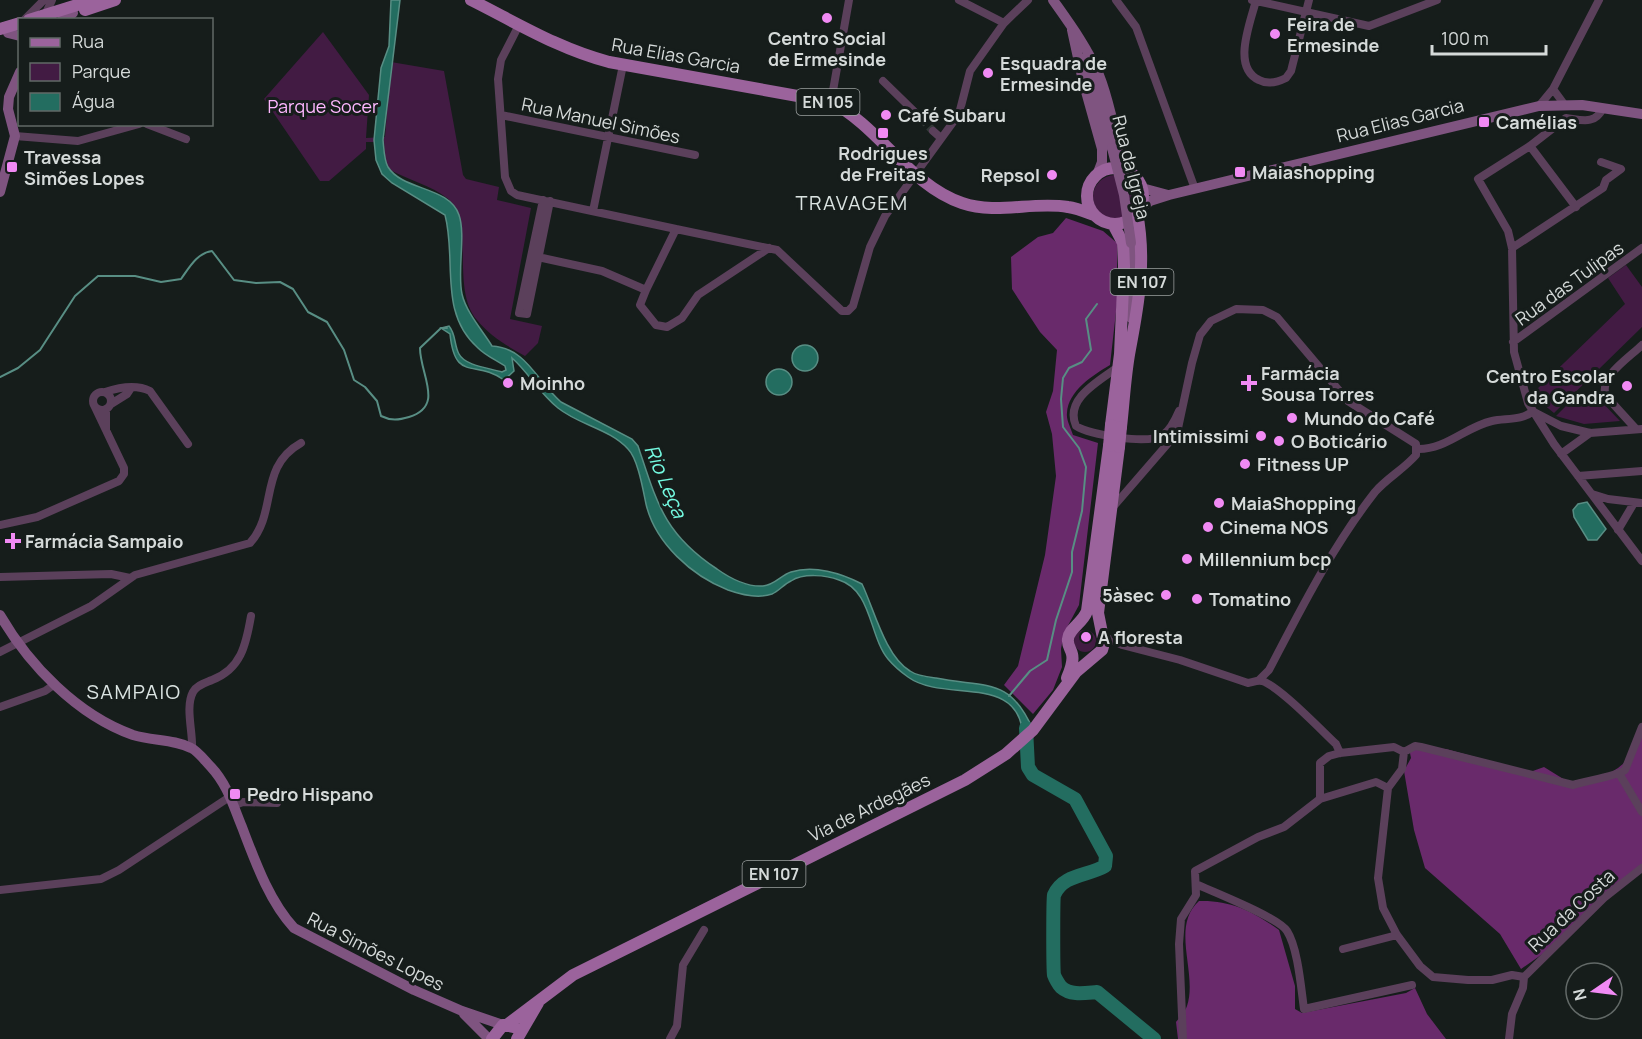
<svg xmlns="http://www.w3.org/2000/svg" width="1642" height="1039" viewBox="0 0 1642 1039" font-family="Manrope,sans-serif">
<rect width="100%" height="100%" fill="#161d1b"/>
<path fill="#421b43" d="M323 32 369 95 366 138 385 137 391 62 444 71 463 175 466 179 499 187 497 200 531 208 510 319 542 326 538 343 525 356C507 346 490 336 477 320 450 289 476 221 447 198 432 186 407 179 390 170L385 161 384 142H366V149L329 181H320L264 99Z
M1093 197a22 22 0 1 1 44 0a22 22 0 1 1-44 0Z
M1626 265 1642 287V327L1554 413 1543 404 1535 391 1625 304 1608 278Z
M1578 394 1591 407 1598 398 1620 421 1584 424 1556 416Z
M1074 641a11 11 0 1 1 22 0a11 11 0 1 1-22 0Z"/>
<path fill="#692a6b" d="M1066 218 1103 231 1117 243V303L1110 365C1093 375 1068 391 1067 413 1066 420 1071 428 1073 435L1098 443 1079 605 1064 633 1061 649 1062 667 1053 690 1033 714 1004 685 1018 666 1045 555 1056 476 1052 434 1046 412 1053 391 1057 350 1040 332 1012 289 1011 257 1038 237 1053 233Z
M1642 723V867L1576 920 1561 941 1521 969 1500 934 1425 868 1414 830 1404 771 1411 758 1409 748 1446 749 1530 772 1544 767 1573 785C1615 773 1631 770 1642 723Z
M1199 901C1231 900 1254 912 1279 930L1295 986V1009L1302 1013 1406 993 1415 988 1427 1014 1446 1039H1178L1176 1022C1179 1018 1185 1012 1187 1006 1198 973 1170 927 1199 901Z"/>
<path fill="#236d60" stroke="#588e84" stroke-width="1.5" d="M391 0H400L383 140C384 149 384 160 388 167 403 191 449 186 459 215 466 235 457 272 462 294 466 312 482 330 492 346 527 348 537 382 561 402L632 439 638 446C657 503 664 534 717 569 731 579 746 587 763 586 775 585 781 575 791 572 814 565 841 573 862 584 874 609 885 656 910 671 917 676 927 677 936 678 985 688 1010 676 1033 730L1023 739C1022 671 945 704 908 677 901 672 893 665 888 659 869 636 872 590 839 580 826 575 803 573 791 581 784 584 779 591 772 594 758 599 742 595 728 590 692 576 655 543 646 504 643 490 638 459 628 449 610 429 579 425 558 408 540 394 529 373 512 358L514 371 504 380C475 359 455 383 450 334L441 328 449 326C456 334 454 345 459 354 465 366 490 368 502 372L506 370 505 366C496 360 486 356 478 348 438 313 457 260 445 215L392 183 382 174 376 160 374 140 381 68 389 46Z
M792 358a13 13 0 1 1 26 0a13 13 0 1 1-26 0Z
M766 382a13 13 0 1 1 26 0a13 13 0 1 1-26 0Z
M1587 502 1606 529 1597 540H1588L1574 517 1573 510 1578 504Z"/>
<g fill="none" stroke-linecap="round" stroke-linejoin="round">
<path stroke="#588e84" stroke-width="2" d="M0 377 18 368 40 350 75 296 98 276H135L161 282 181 279C189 268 197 253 212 251L234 280 256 283 280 282 293 289 308 312 327 322 344 350 354 380 365 387 377 401 381 416C391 421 399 420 409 417 445 406 420 375 420 348L441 328H447
M1009 696 1030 671 1047 660 1056 620 1072 572V552L1082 511 1086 467 1079 448 1063 427 1061 399 1063 378 1069 368 1082 362 1091 350 1086 319 1097 304"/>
<path stroke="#236d60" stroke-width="14" d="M1026 728 1028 767 1033 775 1075 799 1106 856 1105 866C1088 876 1063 874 1054 895 1053 900 1053 969 1054 975 1055 978 1059 985 1061 987 1071 996 1085 993 1097 992L1154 1039"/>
<path stroke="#333938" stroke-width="8" stroke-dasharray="8 4" stroke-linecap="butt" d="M921 118 933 131"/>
<path stroke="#5b405b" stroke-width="8" d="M959 0 1004 23
M1116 0 1136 27 1195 189
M1252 0 1369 26 1437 0
M1256 0C1251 22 1231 67 1259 80 1268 85 1278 82 1286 78L1291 71 1309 0
M45 15 52 0
M24 20 44 0
M519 25 501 60 498 79 505 177 511 191 517 195 676 229
M883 81 921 118
M1553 89 1564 104
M831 102 849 0
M1539 106 1553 89 1599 0
M1603 108C1595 125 1582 120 1566 118L1530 146 1478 179 1508 231 1512 248 1514 352 1528 403 1554 444 1642 561
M501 115 695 155
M147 124 186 139
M933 131 941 138
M15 136 78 141 139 124
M1530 146 1576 207
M543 200 519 313 527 314 550 201
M593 211 623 65
M1512 248 1603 188 1606 180 1621 169 1601 162
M538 257 602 271 646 290 640 305 656 325 667 327 682 318 698 295 769 248
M646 290 676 229 777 250 842 311H848L853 306 870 247 885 216 959 114 970 71 1004 23 1028 0
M1513 342 1642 248
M1118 367C1099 381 1064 399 1076 426 1090 435 1148 445 1163 435 1170 430 1176 418 1179 411
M93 401a9 9 0 1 1 18 0a9 9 0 1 1-18 0Z
M105 392C120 387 136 384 150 391L188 444
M111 404 127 394 131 388
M106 409V430
M1534 412 1561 426 1590 433 1642 429
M1636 429 1606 396C1598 377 1629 358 1642 345
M1417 449C1446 450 1465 427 1492 421 1505 418 1522 421 1533 411
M1561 454 1590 433
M1578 476 1642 471
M1592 494 1608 499 1642 503
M1113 507 1177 433 1192 363 1200 335 1211 321 1236 309 1263 310 1277 317 1348 401 1416 444V455C1404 469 1387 478 1375 492 1332 547 1301 609 1269 670L1259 680
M0 525 37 517 119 481 124 474V468L94 405
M1618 530 1634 503
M0 577 111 574 130 578
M1103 636 1122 645 1180 660 1248 683C1253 682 1258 680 1262 681 1279 686 1320 729 1336 744L1340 753
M0 652 91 606 135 575 250 543C278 512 258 467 301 443
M0 707 45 691 55 684
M192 748C193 732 185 707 193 692 197 685 205 683 212 680 241 669 246 645 251 616
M1404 752 1402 769 1388 788 1378 878 1383 908 1397 935 1420 966 1433 977 1468 980H1492L1512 975 1524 977
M1404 752 1415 746 1421 747 1573 785C1585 781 1618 776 1625 770L1642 727
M1620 775 1642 812
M1320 799V763L1329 756 1340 753 1394 747 1404 752
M235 805 243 802 277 803
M1196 884C1213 892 1278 917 1287 931 1298 948 1301 988 1304 1009L1412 985
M0 890 101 879 119 870 231 796
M1343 949 1397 935
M1524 977 1605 897 1642 868
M670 1039 677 1026 683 965 704 930
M1183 1039 1179 944 1181 919 1196 895 1195 871 1258 837 1284 827 1320 799 1376 782 1388 788
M1509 1039 1512 1014 1523 988 1524 977"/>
<path stroke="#7f5480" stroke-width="10" d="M1053 0C1070 24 1087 47 1099 75 1113 109 1114 148 1136 178
M62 20 73 13
M1072 30 1083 81 1102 149V162L1097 175
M8 33 20 36
M1084 58 1112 148
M1142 188 1168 195
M0 192 15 136 8 109 9 97 20 72
M1140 209 1150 201 1169 195 1539 106 1582 105 1642 114
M1131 318V243
M0 615C29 665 77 715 133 735 152 741 174 739 191 748 198 751 205 761 211 767 227 784 233 805 242 827 255 861 269 901 294 928L414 990 462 1011 503 1025
M464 1014 489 1039"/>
<path stroke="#9b639c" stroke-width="12" d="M471 0C517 23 559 49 609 62L831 102C880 127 909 185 962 203 997 215 1033 201 1068 207 1076 208 1086 212 1094 215
M85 10 115 0
M29 20 93 0
M0 29 20 23
M1087 196a28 28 0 1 1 56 0a28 28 0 1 1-56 0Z
M1111 425 1120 354 1124 266 1123 243 1113 224
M1121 427C1124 401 1125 375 1130 349 1139 302 1146 260 1137 213
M1067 678C1070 671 1074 662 1072 654 1071 649 1067 645 1068 639 1069 628 1083 623 1087 611L1109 446
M508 1024 573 975 965 780 1006 754 1033 730 1076 672 1102 650 1104 643 1098 613 1119 447
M492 1039 503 1025 514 1027
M517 1039 538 1003"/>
<path stroke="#7f5480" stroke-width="10" d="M1112 148 1124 195 1131 243"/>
<path stroke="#9b639c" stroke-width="12" d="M1109 446 1111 425
M1119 447 1121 427"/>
</g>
<g fill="#f18af4" stroke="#161d1b" stroke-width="2">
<circle cx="827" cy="18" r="6"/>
<circle cx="1275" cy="34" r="6"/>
<circle cx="988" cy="73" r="6"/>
<circle cx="886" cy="115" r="6"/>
<rect x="1478" y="116" width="12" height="12" rx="3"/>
<rect x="877" y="127" width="12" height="12" rx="3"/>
<rect x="6" y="161" width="12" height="12" rx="3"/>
<rect x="1234" y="166" width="12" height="12" rx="3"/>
<circle cx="1052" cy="175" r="6"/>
<circle cx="508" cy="383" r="6"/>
<path d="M1246 374h6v6h6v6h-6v6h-6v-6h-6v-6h6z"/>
<circle cx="1627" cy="386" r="6"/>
<circle cx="1292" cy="418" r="6"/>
<circle cx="1261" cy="436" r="6"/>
<circle cx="1279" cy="441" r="6"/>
<circle cx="1245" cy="464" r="6"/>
<circle cx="1219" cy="503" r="6"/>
<circle cx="1208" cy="527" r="6"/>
<path d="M10 532h6v6h6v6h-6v6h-6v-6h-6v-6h6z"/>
<circle cx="1187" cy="559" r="6"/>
<circle cx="1166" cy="595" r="6"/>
<circle cx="1197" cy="599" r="6"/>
<circle cx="1086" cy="637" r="6"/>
<rect x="229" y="788" width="12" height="12" rx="3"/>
</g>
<g text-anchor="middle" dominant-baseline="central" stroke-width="6" stroke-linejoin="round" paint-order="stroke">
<g fill="#161d1b" stroke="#9ca1a0" stroke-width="1.5">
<rect x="796.5" y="89" width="63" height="26" rx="4.5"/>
<rect x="1110.5" y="269" width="63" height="26" rx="4.5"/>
<rect x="742.5" y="861" width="63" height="26" rx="4.5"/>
</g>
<g font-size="16" font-weight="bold" fill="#d5dad9">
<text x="828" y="102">EN 105</text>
<text x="1142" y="282">EN 107</text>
<text x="774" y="874">EN 107</text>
</g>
<g font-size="18" font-weight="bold" fill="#d5dad9" stroke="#161d1b" text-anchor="start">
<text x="1287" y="24">Feira de<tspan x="1287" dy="21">Ermesinde</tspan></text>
<text x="827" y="38" text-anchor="middle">Centro Social<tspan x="827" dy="21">de Ermesinde</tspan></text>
<text x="1000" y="63">Esquadra de<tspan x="1000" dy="21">Ermesinde</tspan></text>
<text x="898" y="115">Café Subaru</text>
<text x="1496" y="122">Camélias</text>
<text x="883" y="153" text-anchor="middle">Rodrigues<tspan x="883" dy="21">de Freitas</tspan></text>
<text x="24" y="157">Travessa<tspan x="24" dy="21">Simões Lopes</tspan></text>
<text x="1252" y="172">Maiashopping</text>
<text x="1040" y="175" text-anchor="end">Repsol</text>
<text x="1261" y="373">Farmácia<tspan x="1261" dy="21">Sousa Torres</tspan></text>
<text x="1615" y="376" text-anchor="end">Centro Escolar<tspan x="1615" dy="21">da Gandra</tspan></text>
<text x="520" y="383">Moinho</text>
<text x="1304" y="418">Mundo do Café</text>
<text x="1249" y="436" text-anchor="end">Intimissimi</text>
<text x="1291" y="441">O Boticário</text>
<text x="1257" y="464">Fitness UP</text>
<text x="1231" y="503">MaiaShopping</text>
<text x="1220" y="527">Cinema NOS</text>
<text x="25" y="541">Farmácia Sampaio</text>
<text x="1199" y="559">Millennium bcp</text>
<text x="1154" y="595" text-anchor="end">5àsec</text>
<text x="1209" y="599">Tomatino</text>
<text x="1098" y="637">A floresta</text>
<text x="247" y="794">Pedro Hispano</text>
</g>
<g font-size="18" fill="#d5dad9" stroke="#161d1b">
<text transform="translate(676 55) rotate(10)">Rua Elias Garcia</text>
<text transform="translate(601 120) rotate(12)">Rua Manuel Simões</text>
<text transform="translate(1400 120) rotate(-14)">Rua Elias Garcia</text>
<text transform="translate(1132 167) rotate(76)">Rua da Igreja</text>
<text transform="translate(1569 283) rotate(-36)">Rua das Tulipas</text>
<text transform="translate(869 807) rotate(-26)">Via de Ardegães</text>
<text transform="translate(1571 910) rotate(-43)">Rua da Costa</text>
<text transform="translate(376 951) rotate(27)">Rua Simões Lopes</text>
</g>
<g font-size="18" fill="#feb7ff" stroke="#161d1b">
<text x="323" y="106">Parque Socer</text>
</g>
<g font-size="20" letter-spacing="1.5" fill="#dbe4e2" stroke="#161d1b">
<text x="852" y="202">TRAVAGEM</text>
<text x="134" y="691">SAMPAIO</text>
</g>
<g font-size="20" font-style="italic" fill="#74fae1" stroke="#161d1b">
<text transform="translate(666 481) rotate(67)">Rio Leça</text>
</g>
</g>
<rect x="18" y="18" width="195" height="108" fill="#161d1b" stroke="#626967" stroke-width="1.5"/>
<rect x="30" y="38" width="30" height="9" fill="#9b639c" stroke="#626967" stroke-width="1.5"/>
<text x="72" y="48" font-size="18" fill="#d5dad9">Rua</text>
<rect x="30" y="63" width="30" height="18" fill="#421b43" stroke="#626967" stroke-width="1.5"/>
<text x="72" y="78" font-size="18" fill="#d5dad9">Parque</text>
<rect x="30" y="93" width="30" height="18" fill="#236d60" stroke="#626967" stroke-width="1.5"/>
<text x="72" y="108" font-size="18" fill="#d5dad9">Água</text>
<g transform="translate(1594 991) rotate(256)"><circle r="28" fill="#161d1b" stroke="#626967" stroke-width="1.5"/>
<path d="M0-4.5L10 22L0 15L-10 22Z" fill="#f18af4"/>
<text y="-9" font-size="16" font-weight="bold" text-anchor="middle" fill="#d5dad9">N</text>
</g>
<path d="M1432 45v9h114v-9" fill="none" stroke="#d5dad9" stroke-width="3"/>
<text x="1441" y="45" font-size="18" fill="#d5dad9" stroke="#161d1b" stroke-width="4.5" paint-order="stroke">100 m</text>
</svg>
